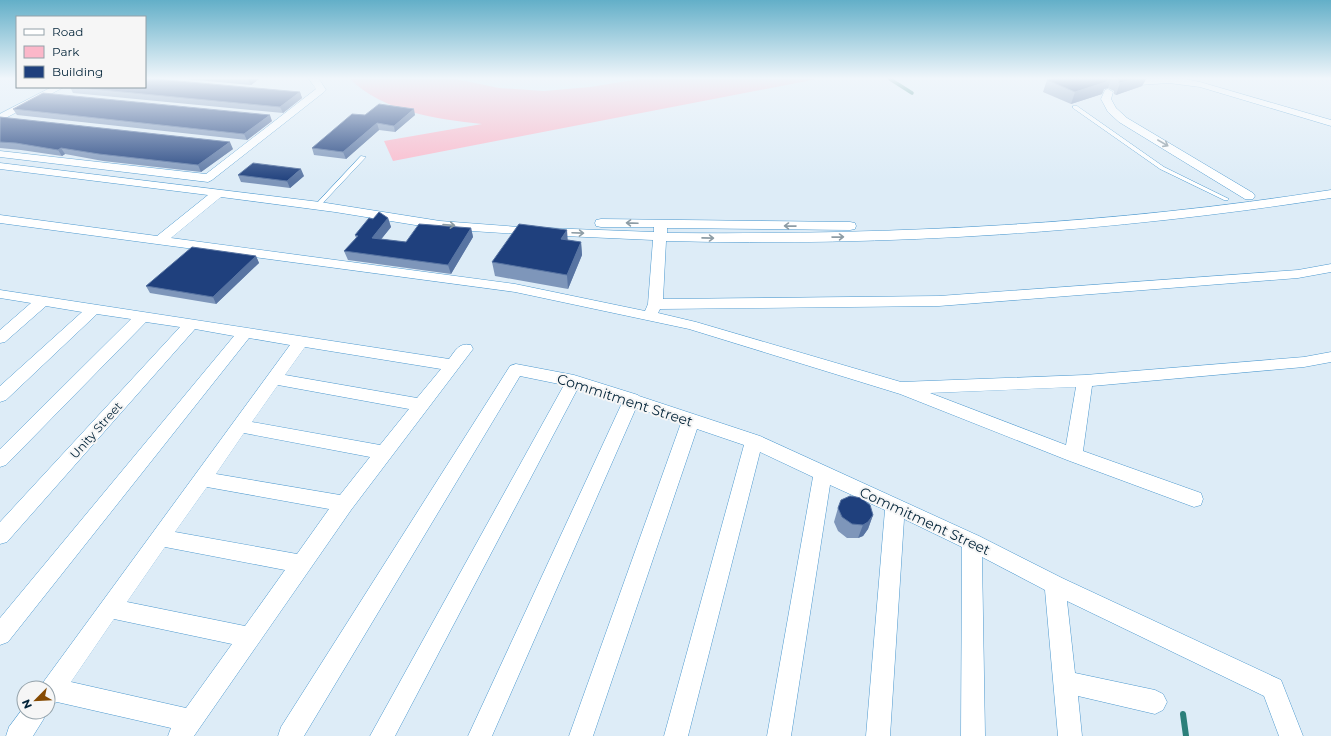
<svg xmlns="http://www.w3.org/2000/svg" width="1331" height="736" viewBox="0 0 1331 736" font-family="Montserrat,sans-serif">
<rect width="100%" height="100%" fill="#ddecf7"/>
<path fill="#fbb7c9" d="M350 79H456L499 88 544 91 590 87 639 79H817L393 161 384 141 482 124C436 119 384 112 350 79Z"/>
<g fill="none" stroke-linecap="round" stroke-linejoin="round">
<path stroke="#2b7f7a" stroke-width="3.5" d="M890 79 912 93"/>
<path stroke="#2b7f7a" stroke-width="6" d="M1183 714 1186 736"/>
<defs>
<path id="service" d="M1073 106H1077L1164 167 1229 199 1228 200H1224L1160 169 1073 108Z
M361 156 366 157 320 206H316V204Z"/>
<path id="minor" d="M309 79H319L326 90 324 92 212 180 208 182 0 157V151L206 174 316 89Z
M1141 79H1185L1200 82 1331 120V126L1200 87 1169 83 1138 85 1133 82 1135 80Z
M52 87H64L0 121V114Z
M1108 89 1113 92 1111 99 1116 108 1127 118 1253 193 1255 196 1253 199H1245L1119 122 1108 112 1101 99 1105 90Z
M0 163 320 202 440 221 519 227 654 232V227H601L596 226 595 223 596 220 601 219 850 222 855 223 856 226 855 229 850 230 667 228V233H677C896 235 1114 224 1331 190V198C1112 232 888 247 666 241L663 299 939 296 1298 270 1331 264V272L1298 278 939 306 660 309 658 313 696 322 901 382 1085 375 1304 357 1331 352V362L1304 367 1092 386 1083 451 1201 493 1203 499 1201 505 1194 507 1067 460 900 394 689 329 515 292 0 223V215L157 236 208 195 0 169ZM221 197 335 212 440 229 519 234 653 240 648 304 645 311 515 284 171 238ZM1076 387 1066 445 930 393Z
M0 290 449 359C455 351 459 342 471 345L473 349 351 510 194 736H168L171 728 57 702 48 706V688H39L290 345 249 338 8 642 0 645V618L234 336 195 329 7 542 0 544V522L180 327 146 322 6 465 0 467V449L131 319 97 314 6 400 0 402V386L82 312 46 306 5 342 0 343V330L31 303 0 298ZM305 347 441 369 417 398 285 375ZM278 385 409 409 380 445 252 422ZM244 433 370 457 340 495 216 474ZM207 487 329 509 297 554 175 532ZM165 547 285 570 245 626 127 602ZM114 619 232 644 186 708 71 682Z
M516 364 574 375 638 395 639 396 760 436 979 536 1062 578 1281 680 1303 736H1279L1264 696 1067 601 1075 673 1155 690 1163 694 1167 702 1163 710 1155 714 1078 696 1082 736H1058L1045 590 982 557 985 736H961L962 547 904 519 890 736H866L885 510 830 485 791 736H767L813 477 760 452 688 736H664L744 445 697 429 593 736H569L681 423 636 408 492 736H468L622 403 578 388 395 736H370L564 385 520 376 304 736H278L281 727 510 366Z
M24 707V712H47L43 720 33 736H6L9 727Z"/>
</defs>
<use href="#service" stroke="#4d99cf" stroke-width="1"/>
<use href="#minor" stroke="#4d99cf" stroke-width="1"/>
<use href="#service" fill="#fff" fill-rule="evenodd"/>
<use href="#minor" fill="#fff" fill-rule="evenodd"/>
</g>
<path fill="#7e96ba" d="M186 79H259L251 85Z
M1053 79H1146L1142 86 1116 95 1114 94V91L1108 88 1104 89 1102 94 1071 104 1043 92 1047 80Z
M70 87 300 92 302 98 283 113 73 93Z
M13 109 272 121 247 140 17 115Z
M365 115H415L395 132 379 130 346 159 314 155 312 148Z
M0 117 233 149 201 172 103 161 65 154 62 156 21 150 0 148Z
M238 175 304 176 290 188 241 182Z
M388 218 391 227 381 239 406 242 471 228 473 237 451 274 348 260 344 251 356 238 355 235Z
M568 240 581 242 582 255 568 289 495 276 492 262Z
M256 256 259 263 216 304 150 293 146 286Z
M838 508 873 515 868 529 863 536 858 538H847L838 531 834 522Z"/>
<path fill="#5874a2" d="M248 79H259L251 85Z
M1108 79H1111L1108 88 1104 89 1102 94 1071 104 1075 92Z
M1135 79H1146L1142 86 1116 95 1120 83Z
M300 92 302 98 283 113 280 107Z
M414 109 415 115 395 132 394 126Z
M270 115 272 121 247 140 244 134Z
M377 123 379 130 346 159 343 152Z
M230 142 233 149 201 172 198 165Z
M61 148 65 154 62 156 58 150Z
M301 169 304 176 290 188 287 181Z
M388 218 391 227 375 247 372 238Z
M471 228 473 237 451 274 448 265Z
M567 230 568 244 561 239Z
M581 242 582 255 568 289 567 275Z
M256 256 259 263 216 304 213 297Z
M873 515 868 529 863 536 858 538 863 525Z"/>
<path fill="#1f407d" stroke="#5874a2" d="M145 79H156L300 92 280 107 70 87H145Z
M1053 79H1108L1106 82 1075 92 1047 80Z
M1118 79H1135L1120 83H1119V79Z
M43 93 270 115 244 134 13 109Z
M379 104 414 109 394 126 377 123 343 152 312 148 352 114 365 115Z
M0 117 230 142 198 165 99 154 61 148 58 150 16 143 0 142Z
M253 163 301 169 287 181 238 175Z
M379 212 388 218 372 238 406 242 419 224 471 228 448 265 344 251 358 236 355 235 369 218 373 219Z
M519 224 567 230 561 239 581 242 567 275 492 262Z
M192 247 256 256 213 297 146 286Z
M850 496 856 497 861 498 870 505 873 515 868 522 863 525 852 524 842 517 838 508 841 500Z"/>
<defs><path id="oneway-shaft" d="M-6 0H5M1.5-3L5.5 0L1.5 3" fill="none" stroke-width="1.6" stroke-linecap="round" stroke-linejoin="round"/></defs>
<g stroke="#8d9ca5">
<use href="#oneway-shaft" transform="translate(1163 143) rotate(30)"/>
<use href="#oneway-shaft" transform="translate(632 223) rotate(-178)"/>
<use href="#oneway-shaft" transform="translate(449 225) rotate(4)"/>
<use href="#oneway-shaft" transform="translate(790 226) rotate(-179)"/>
<use href="#oneway-shaft" transform="translate(578 233) rotate(2)"/>
<use href="#oneway-shaft" transform="translate(838 237) rotate(-1)"/>
<use href="#oneway-shaft" transform="translate(708 238) rotate(1)"/>
</g>
<linearGradient id="sky" x2="0" y2="1"><stop stop-color="#63afc8"/><stop offset="0.43" stop-color="#f0f6fb"/><stop offset="1" stop-color="#f0f6fb" stop-opacity="0"/></linearGradient>
<rect width="1331" height="182" fill="url(#sky)"/>
<g text-anchor="middle" dominant-baseline="central" stroke-width="4" stroke-linejoin="round" paint-order="stroke">
<g font-size="12" fill="#022338" stroke="#f6f6f6">
<text transform="translate(96 430) rotate(-48)">Unity Street</text>
</g>
<g font-size="14" fill="#022338" stroke="#f6f6f6">
<text transform="translate(625 400) rotate(18)">Commitment Street</text>
<text transform="translate(925 521) rotate(25)">Commitment Street</text>
</g>
</g>
<rect x="16" y="16" width="130" height="72" fill="#f6f6f6" stroke="#94a2aa"/>
<rect x="24" y="29" width="20" height="6" fill="#ffffff" stroke="#94a2aa"/>
<text x="52" y="36" font-size="12" fill="#022338">Road</text>
<rect x="24" y="46" width="20" height="12" fill="#fbb7c9" stroke="#94a2aa"/>
<text x="52" y="56" font-size="12" fill="#022338">Park</text>
<rect x="24" y="66" width="20" height="12" fill="#1f407d" stroke="#94a2aa"/>
<text x="52" y="76" font-size="12" fill="#022338">Building</text>
<g transform="translate(36 700) rotate(246)"><circle r="19" fill="#f6f6f6" stroke="#94a2aa"/>
<path d="M0-3L7 15L0 10L-7 15Z" fill="#864b03"/>
<text y="-6" font-size="11" font-weight="bold" text-anchor="middle" fill="#022338">N</text>
</g>
</svg>
